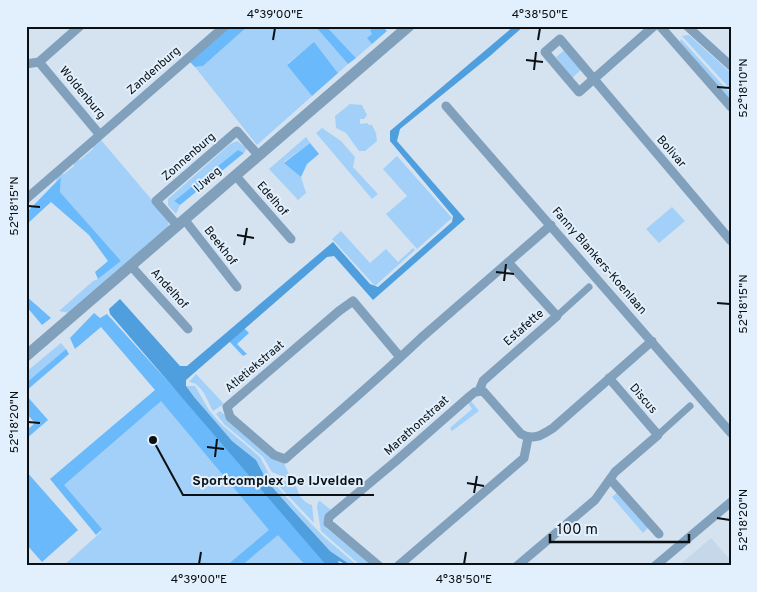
<svg xmlns="http://www.w3.org/2000/svg" width="757" height="592" viewBox="0 0 757 592" font-family="Overpass,sans-serif">
<rect width="100%" height="100%" fill="#d5e3f0"/>
<path fill="#c4d8ea" d="M711 538 731 561V566H678Z"/>
<path fill="#a2d0f8" d="M248 26H315L348 64 338 73 314 43 287 64 312 96 257 145 195 67 203 66Z
M326 26H372V34L368 38 372 44 356 58Z
M689 35 731 73V90L682 36Z
M681 39 731 94V101L680 42Z
M566 49 582 69 572 78 556 57Z
M350 104 362 105 367 115 364 119H360V123L361 124 367 123 369 125H372L376 133 377 141 365 151H359L346 133 336 128 335 116Z
M322 128 341 141 355 157 353 167 378 194 372 199 316 133Z
M306 137 310 143 284 162 301 177 306 193 298 200 269 169Z
M101 140 168 219 169 228 69 313 59 311 93 281 98 279 121 261 60 192 61 177 56 181V178L59 174H64L74 166 73 162 78 159 80 160 93 149 92 146Z
M237 141 247 148 244 153 238 150 174 201 180 205 176 214 168 205V199L230 144Z
M397 156 452 218 417 249 386 214 407 196 383 169Z
M672 207 685 221 659 243 646 229Z
M341 231 370 263 386 249 398 262 413 248 415 250 375 286 332 239Z
M61 343 66 349 26 383V372Z
M196 374 224 404 213 411C207 400 202 383 189 382Z
M186 386H195L209 410 221 424 260 457 274 483 296 508 323 536 358 566H352L330 551 267 481 256 460 232 441 216 424Z
M159 397 308 566H63L101 532 59 482Z
M471 401 479 411 452 431 450 428 472 409 468 403Z
M220 411 284 463 290 477 289 479 272 472 263 457 224 424 216 414Z
M274 477 296 486C299 495 302 502 312 505L314 523 278 485Z
M618 492 649 527 643 533 612 497Z
M320 501 331 510 324 522 326 528 373 566H361L321 531 317 507 318 502Z"/>
<path fill="#6ab9fb" d="M231 26H248L203 66 195 67 190 62Z
M315 26H326L356 58 348 64Z
M372 26H382L387 31 372 44 367 38 372 34 370 30 373 28Z
M314 42 338 73 312 96 287 65Z
M310 143 319 154 307 164 301 177 284 163Z
M238 150 244 153 180 205 174 201Z
M61 177 60 192 121 261 98 279 95 272 108 261 89 235 51 202 26 225V213Z
M26 296 51 318 42 325 26 306Z
M94 313 100 318 107 314 248 470 331 566H306L278 535 241 566H226L269 530 161 401 64 485 102 529 96 535 50 479 155 390 101 327 75 349 70 338Z
M244 328 249 333 237 344 247 354 243 356 229 341Z
M66 349 69 354 26 391V383Z
M26 395 48 420 26 439V431L35 423 26 413Z
M26 471 78 530 42 562 26 544Z"/>
<path fill="#4f9ede" d="M514 26H524L490 56 400 129 397 141 465 219 373 300 334 256 327 257 186 380V386L195 398 232 441 256 460 267 481 289 506 330 551 352 566C346 566 343 562 338 561L340 566H327L110 314 109 309 120 299 180 366H187L333 242 370 284 378 287 452 222 453 216 390 141V131Z"/>
<g fill="none" stroke-linecap="round" stroke-linejoin="round">
<path stroke="#80a0bc" stroke-width="7" d="M557 316 589 287
M658 435 690 406"/>
<path stroke="#80a0bc" stroke-width="9" d="M654 26 579 92 545 52 560 39C617 107 674 174 731 241
M660 26 731 107
M687 26 731 66
M26 64 39 62 80 26
M446 106 731 433
M100 135 225 26
M235 175 291 239
M26 199 100 135 39 62
M184 219 237 287
M177 225 156 201 237 131 258 155
M131 266 188 329
M400 357 353 301 339 311 227 407 230 417 274 455 285 459C331 419 377 380 421 338L551 225
M479 391 483 381 557 316 508 262
M610 479 659 534
M379 566 328 523 329 517 396 461 470 396 475 392 483 391 521 434C534 441 542 435 553 428L652 341
M398 566 524 458 528 438
M517 566 595 500 615 472 658 435 609 378
M655 566 731 502"/>
<path stroke="#80a0bc" stroke-width="11" d="M26 356 409 26"/>
</g>
<path fill="none" stroke="#0b1014" stroke-width="2" d="M273 40 275 28M538 40 540 28M526 60 543 62M534 70 536 52M717 87 730 88M28 206 40 207M237 235 254 238M244 245 247 228M496 272 514 274M504 281 506 264M717 303 730 304M28 422 40 423M207 447 224 449M215 457 217 439M467 483 484 486M474 493 477 476M717 518 730 520M199 564 201 552M464 564 466 552"/>
<g text-anchor="middle" dominant-baseline="central" stroke-width="4" stroke-linejoin="round" paint-order="stroke">
<g font-size="12" fill="#0b1014" stroke="#e2f0fd">
<text transform="translate(154 71) rotate(-41)">Zandenburg</text>
<text transform="translate(82 93) rotate(50)">Woldenburg</text>
<text transform="translate(671 152) rotate(49)">Bolivar</text>
<text transform="translate(189 157) rotate(-41)">Zonnenburg</text>
<text transform="translate(208 180) rotate(-41)">IJweg</text>
<text transform="translate(272 199) rotate(49)">Edelhof</text>
<text transform="translate(220 246) rotate(52)">Beekhof</text>
<text transform="translate(599 261) rotate(49)">Fanny Blankers-Koenlaan</text>
<text transform="translate(169 289) rotate(48)">Andelhof</text>
<text transform="translate(524 328) rotate(-41)">Estafette</text>
<text transform="translate(255 367) rotate(-40)">Atletiekstraat</text>
<text transform="translate(643 399) rotate(49)">Discus</text>
<text transform="translate(417 426) rotate(-42)">Marathonstraat</text>
</g>
</g>
<path fill="none" stroke="#0b1014" stroke-width="2" d="M153 440L183 495H374"/>
<circle fill="#0b1014" stroke="#e2f0fd" stroke-width="2" cx="153" cy="440" r="5"/>
<g font-size="14" text-anchor="middle" font-weight="bold" fill="#0b1014" stroke="#e2f0fd" stroke-width="4" stroke-linejoin="round" paint-order="stroke">
<text x="278" y="485">Sportcomplex De IJvelden</text>
</g>
<rect width="757" height="592" fill="none" stroke="#e2f0fd" stroke-width="55"/>
<path d="M550 534v8h139v-8" fill="none" stroke="#0b1014" stroke-width="2.5"/>
<text x="557" y="534" font-size="15" fill="#0b1014" stroke="#e2f0fd" stroke-width="4" paint-order="stroke">100 m</text>
<rect x="28" y="28" width="702" height="536" fill="none" stroke="#0b1014" stroke-width="2"/>
<g font-size="12" text-anchor="middle" fill="#0b1014">
<text x="275" y="18">4°39'00"E</text>
<text x="540" y="18">4°38'50"E</text>
<text transform="translate(743 88) rotate(-90)" y="4">52°18'10"N</text>
<text transform="translate(14 206) rotate(-90)" y="4">52°18'15"N</text>
<text transform="translate(743 304) rotate(-90)" y="4">52°18'15"N</text>
<text transform="translate(14 422) rotate(-90)" y="4">52°18'20"N</text>
<text transform="translate(743 520) rotate(-90)" y="4">52°18'20"N</text>
<text x="199" y="583">4°39'00"E</text>
<text x="464" y="583">4°38'50"E</text>
</g>
</svg>
